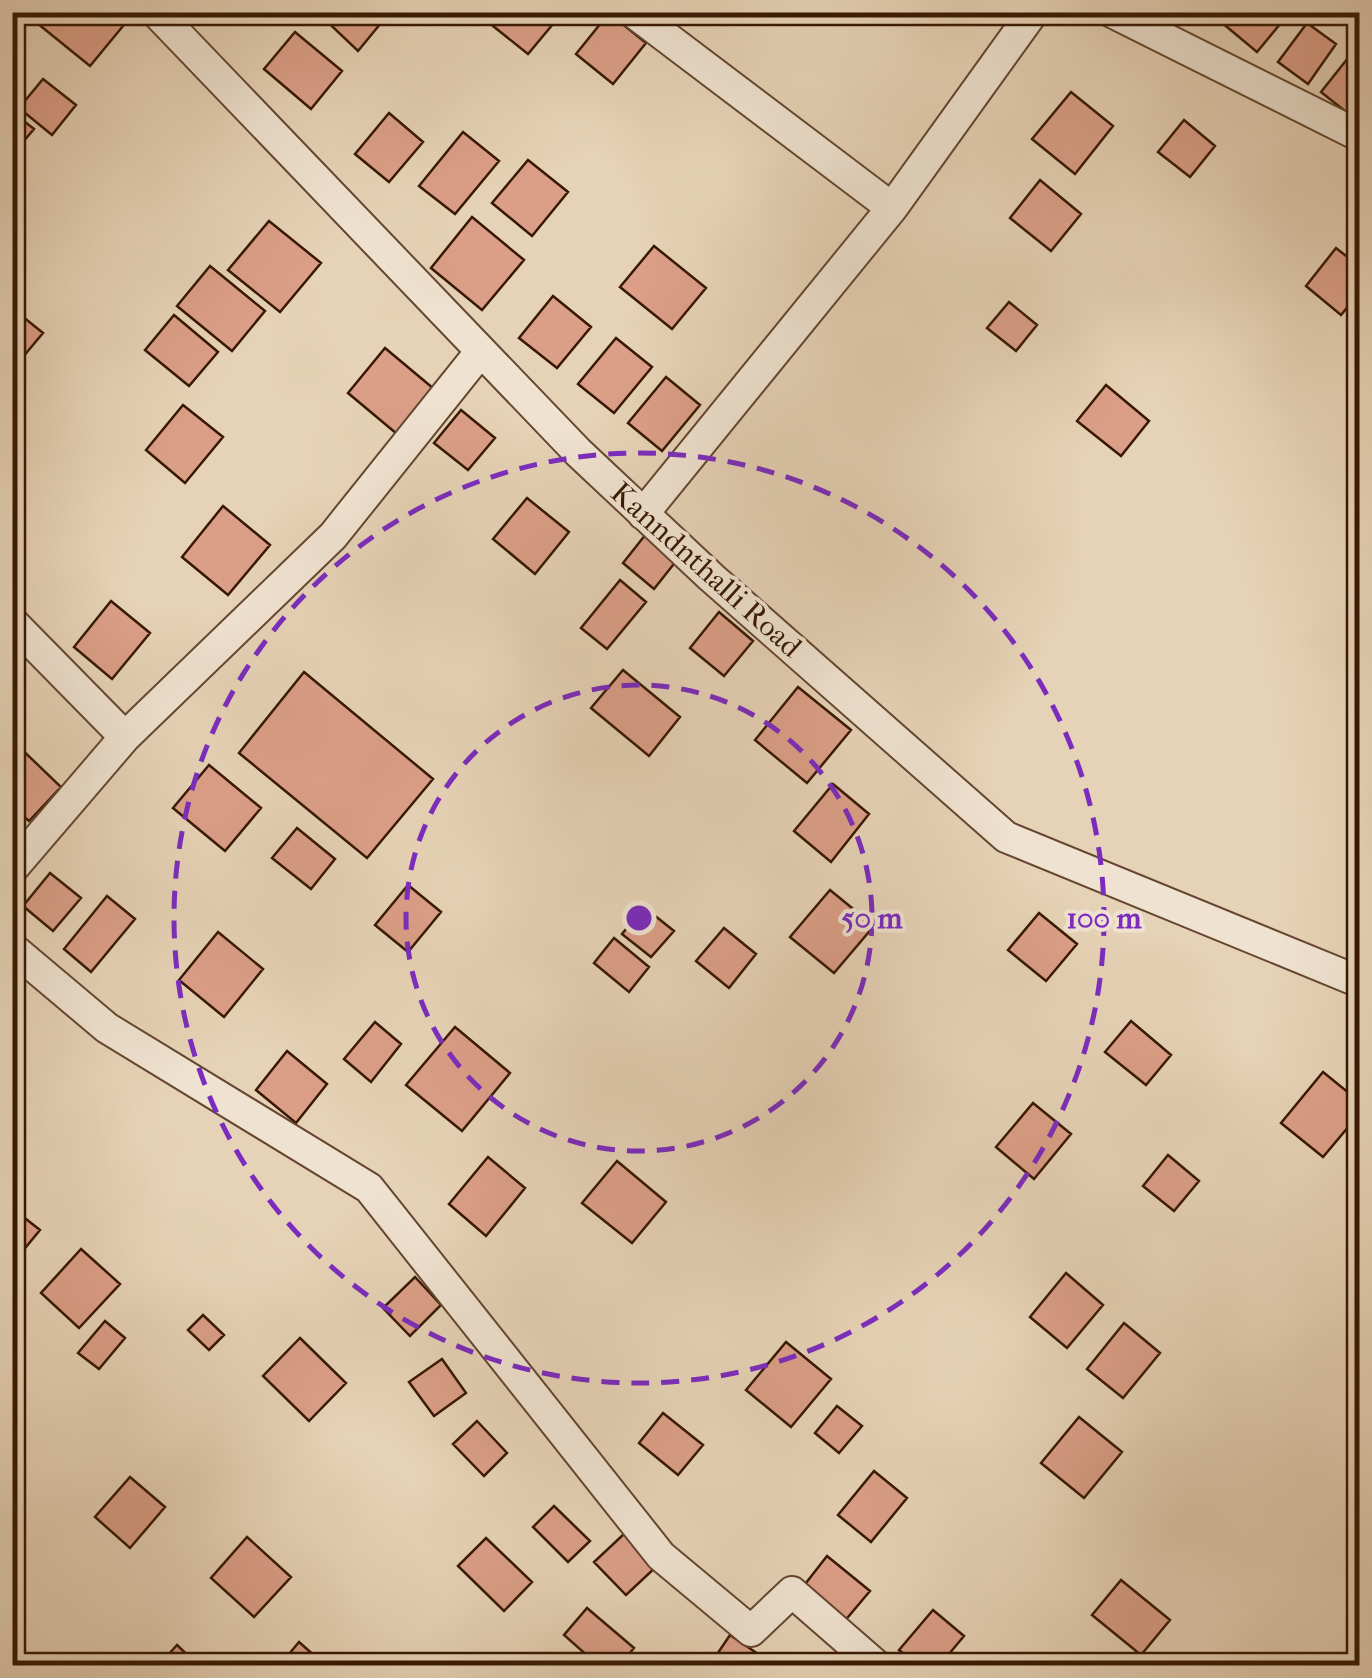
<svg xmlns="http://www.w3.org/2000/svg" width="1372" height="1678" viewBox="0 0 1372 1678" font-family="'IM FELL French Canon',serif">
<rect width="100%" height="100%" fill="#e6d2b6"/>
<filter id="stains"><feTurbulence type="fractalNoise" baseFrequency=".002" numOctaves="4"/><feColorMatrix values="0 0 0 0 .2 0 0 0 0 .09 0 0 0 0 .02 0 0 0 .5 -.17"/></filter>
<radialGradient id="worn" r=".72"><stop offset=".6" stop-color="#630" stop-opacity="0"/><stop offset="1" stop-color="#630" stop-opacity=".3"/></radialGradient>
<path fill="#db9f87" stroke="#381804" stroke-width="2.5" d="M37 12H119L128 20 90 66 32 19Z
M317 12H390L358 51Z
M504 12H563L528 54 493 26Z
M1229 12H1290L1257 52 1221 22Z
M609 13 646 43 613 84 576 54Z
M1307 23 1336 44 1308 84 1278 62Z
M295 32 342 71 311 109 264 69Z
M1348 58 1360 67V123L1321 92Z
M43 79 76 105 52 135 19 108Z
M1071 92 1113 126 1075 174 1032 139Z
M12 112 34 129 12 155Z
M389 113 423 142 389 182 355 154Z
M1184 120 1215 146 1190 177 1158 152Z
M463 132 499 161 455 214 419 186Z
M528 160 568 192 532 236 492 203Z
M1040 180 1081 214 1051 251 1010 218Z
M472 217 524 260 482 310 431 268Z
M269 221 321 263 280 312 228 270Z
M654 246 706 288 672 329 620 287Z
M1336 248 1360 267V292L1341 315 1306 286Z
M210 266 265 311 232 351 177 306Z
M553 296 591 327 557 368 519 338Z
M1009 302 1037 325 1016 351 987 328Z
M12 308 43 333 12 370Z
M174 315 218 352 189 386 145 350Z
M616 338 652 367 614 413 578 384Z
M385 348 434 389 397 434 348 393Z
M666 377 700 405 662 451 628 423Z
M1106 385 1149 421 1121 456 1077 421Z
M183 405 223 437 185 483 146 450Z
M461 410 495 438 468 470 434 443Z
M527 498 569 532 535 574 493 539Z
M223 506 270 545 228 595 182 557Z
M646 534 677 560 654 589 623 563Z
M620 580 646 602 607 649 581 628Z
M111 601 150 633 112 679 74 647Z
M719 612 753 641 724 676 690 648Z
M623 670 680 717 649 756 591 708Z
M304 672 433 779 367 858 239 753Z
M798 687 851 730 807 783 755 740Z
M13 741 61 787 29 821 12 806Z
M209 765 261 808 225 851 173 808Z
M833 784 869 814 831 862 794 831Z
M297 828 335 859 311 889 272 858Z
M50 873 81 898 53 931 23 906Z
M408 885 441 912 408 952 375 925Z
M830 890 874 926 834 973 790 937Z
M107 896 135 919 91 972 64 949Z
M644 907 674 931 651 957 622 934Z
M1039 913 1077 944 1046 981 1008 950Z
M724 928 756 954 729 988 696 961Z
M218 932 263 969 224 1017 179 980Z
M614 938 649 967 629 992 594 963Z
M1131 1021 1171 1055 1146 1085 1105 1052Z
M375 1022 401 1044 371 1082 344 1059Z
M455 1027 510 1073 462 1131 406 1085Z
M287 1051 327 1084 296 1123 256 1090Z
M1323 1072 1360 1102V1113L1323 1157 1281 1123Z
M1033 1103 1071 1134 1034 1179 996 1147Z
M1168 1155 1199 1181 1174 1211 1143 1186Z
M488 1157 525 1188 486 1236 449 1204Z
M617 1161 666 1202 632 1243 582 1203Z
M12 1208 40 1230 12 1264Z
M81 1249 120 1284 79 1328 41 1293Z
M1066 1273 1103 1305 1067 1348 1030 1317Z
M415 1277 441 1305 410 1336 383 1308Z
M203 1315 224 1335 209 1350 188 1330Z
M105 1321 125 1338 99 1369 78 1353Z
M1124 1323 1160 1353 1123 1398 1087 1369Z
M300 1338 346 1383 309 1421 263 1376Z
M786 1342 831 1379 791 1427 746 1390Z
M442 1359 466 1393 434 1416 409 1382Z
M837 1406 862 1426 839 1453 815 1433Z
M663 1413 703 1445 678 1475 639 1443Z
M1079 1417 1122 1452 1084 1498 1041 1463Z
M477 1421 507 1453 484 1476 453 1444Z
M874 1471 907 1498 871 1542 838 1515Z
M130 1477 165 1507 130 1548 95 1517Z
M554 1506 590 1541 568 1562 533 1527Z
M625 1533 657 1566 626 1595 594 1562Z
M247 1537 291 1577 254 1617 211 1578Z
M486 1538 532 1582 504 1611 458 1566Z
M827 1556 870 1591 843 1623 802 1588Z
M1121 1580 1170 1620 1141 1655 1092 1615Z
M587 1608 634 1648 619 1666H599L564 1635Z
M933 1610 964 1636 939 1666H918L899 1650Z
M730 1635 770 1662 767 1666H709Z
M299 1642 326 1666H279Z
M177 1645 199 1666H158Z"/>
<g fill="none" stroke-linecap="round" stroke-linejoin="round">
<defs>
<path id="street" d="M156 12 578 452 711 577 1006 837 1360 982
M633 12 892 208 1033 12
M1112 12 1360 136
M643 514 892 208
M12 622 125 737 12 869
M125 737 333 536 481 351
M12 948 107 1028 369 1188 661 1556 751 1631 792 1592 877 1666"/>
</defs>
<use href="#street" stroke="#644630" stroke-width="34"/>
<use href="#street" stroke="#efe2d0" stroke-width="30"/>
</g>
<g fill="none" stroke="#7b2cbf" stroke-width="5" stroke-dasharray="18 12">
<circle cx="639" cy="918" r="233"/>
<circle cx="639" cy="918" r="465"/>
</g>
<g text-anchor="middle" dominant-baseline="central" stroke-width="8" stroke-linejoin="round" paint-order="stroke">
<g font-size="30" fill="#381804" stroke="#efe2d0">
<text transform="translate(706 570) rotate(42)">Kanndnthalli Road</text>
</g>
</g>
<circle cx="639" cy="918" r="15" fill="#7b2cbf" stroke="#efe2d0" stroke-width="5"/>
<g font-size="30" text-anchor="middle" font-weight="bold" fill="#7b2cbf" stroke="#efe2d0" stroke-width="8" stroke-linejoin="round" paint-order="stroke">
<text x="872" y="928">50 m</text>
<text x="1104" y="928">100 m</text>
</g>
<rect width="1372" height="1678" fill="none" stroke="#e6d2b6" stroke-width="50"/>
<rect x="15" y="15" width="1342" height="1648" fill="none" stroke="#381804" stroke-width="5"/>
<rect x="25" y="25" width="1322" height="1628" fill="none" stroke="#381804" stroke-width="2.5"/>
<rect width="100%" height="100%" filter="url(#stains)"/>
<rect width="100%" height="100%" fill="url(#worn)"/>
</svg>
